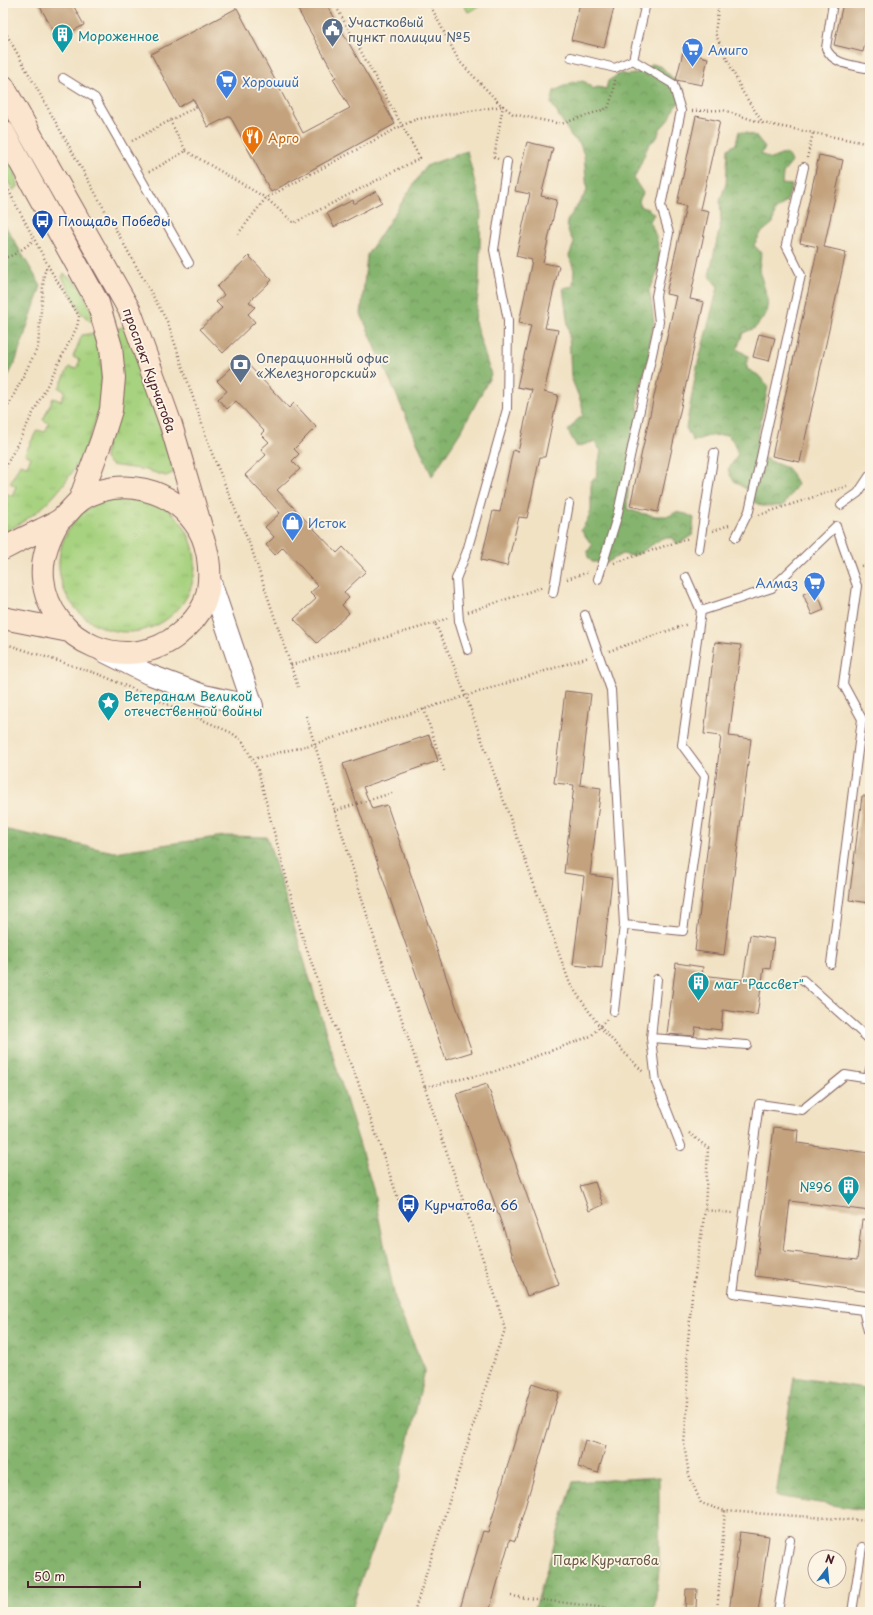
<svg xmlns="http://www.w3.org/2000/svg" width="873" height="1615" viewBox="0 0 873 1615" font-family="'Playpen Sans',sans-serif">
<defs>
<pattern id="grass-tufts" width="24" height="20" patternUnits="userSpaceOnUse"><rect width="24" height="20" fill="#a7d27f"/><path d="M3 7l-1-3M5 7V3M7 7l1-3M15 17l-1-3M17 17v-4M19 17l1-3" fill="none" stroke="#91b46e"/></pattern>
<pattern id="forest-crowns" width="20" height="18" patternUnits="userSpaceOnUse"><rect width="20" height="18" fill="#85b46e"/><path d="M2 6a3 3 0 1 1 6 0M12 15a3 3 0 1 1 6 0" fill="none" stroke="#6f925b"/></pattern>
</defs>
<rect width="100%" height="100%" fill="#fcf5e5"/>
<filter id="ink" filterUnits="userSpaceOnUse"><feTurbulence type="fractalNoise" baseFrequency=".025" numOctaves="2"/><feDisplacementMap in="SourceGraphic" scale="8" xChannelSelector="R" yChannelSelector="G"/><feConvolveMatrix kernelMatrix="1 2 1 2 8 2 1 2 1" color-interpolation-filters="sRGB"/></filter>
<filter id="wash" filterUnits="userSpaceOnUse"><feTurbulence type="fractalNoise" baseFrequency=".012" numOctaves="4" result="noise"/><feDisplacementMap in="SourceGraphic" scale="16" xChannelSelector="R" yChannelSelector="G"/><feGaussianBlur stdDeviation="0.9" result="paint"/><feColorMatrix in="noise" values="0 0 0 0 0 0 0 0 0 0 0 0 0 0 0 0 0 1.4 0 .05"/><feComposite in="paint" operator="in"/></filter>
<g filter="url(#wash)">
<rect width="100%" height="100%" fill="#f1e2c4"/>
<path fill="url(#grass-tufts)" stroke="#787855" d="M3 151 14 160 18 187 13 190 3 173Z
M64 274 81 286 95 318 91 322 81 313 62 277Z
M127 326 175 472 166 476 146 470 111 465 105 459 116 329Z
M94 333C117 389 88 464 46 504 33 516 18 525 3 533V498L5 493 12 496 16 486 10 483 20 464 27 466 31 457 25 454 37 430 45 432 49 423 43 420 53 398 61 401 65 391 59 388 69 367 76 369 80 360 73 357 82 335Z
M59 564a68 68 0 1 1 136 0a68 68 0 1 1-136 0Z"/>
<path fill="url(#forest-crowns)" stroke="#686a4c" d="M653 64 662 67 685 91 683 98 674 108 670 118 660 129 657 138 649 144 634 179 643 193 639 201 641 207 648 209 654 214 650 221C661 248 665 263 649 290L652 305 654 324 650 338 649 355 637 401 641 424 629 478 627 509 640 513 656 516H669L676 512 686 514 694 518 692 536 677 544 673 538H662L640 553 632 556 622 554 608 562H592L588 557 587 553 592 545 581 530 589 517 591 510V481L596 477 601 451 595 442 589 443 577 447 568 431 576 421 583 415 582 405 571 377 569 333 563 288 573 286 574 270 569 256 574 243 568 231 567 221 587 191 584 155 580 144 572 137 551 103 554 91C568 85 583 73 592 89L598 87 606 89 608 81 621 73C633 78 642 70 653 64Z
M739 131 756 136 765 147 761 154 771 159 786 153 792 162 783 173 782 184 792 185 787 201 775 211 773 223 761 233 754 245 761 253 759 270 768 300 766 314 755 328 743 333 737 349 748 356 747 369 758 375 768 386C764 409 757 431 756 455L787 468 792 474 797 485 783 506H762L747 498V489C737 484 732 481 728 470L738 454 733 441 727 435 709 436 693 441 686 428 697 367 718 287 709 276 721 222 720 200 726 184 728 149 736 144Z
M467 151 481 207 479 285 475 322 491 375 463 428 432 476 361 314 367 255 426 166Z
M3 222 41 286 15 363 3 386Z
M3 829 114 852 224 836 267 837 373 1189 396 1303 425 1370 400 1478 362 1577 351 1612H3Z
M794 1377 870 1389V1511L776 1496Z
M659 1477V1570L654 1612H534L573 1482Z"/>
<path fill="#a7d27f" stroke="#787855" d="M463 3H486L468 12Z"/>
<g id="blocks">
<path fill="#c3a27d" d="M38 3H72L84 25 58 39Z
M294 3H326L395 124 271 192 230 116 208 127 193 99 179 107 151 54 237 8 303 133 350 108 333 79 336 77Z
M580 3H615L604 48 571 40Z
M843 3H870V22L863 52 834 45Z
M683 52 708 58 702 85 676 80Z
M696 116 720 121 700 209 709 211 690 299 704 302 658 512 630 506 676 296 666 294 686 206 677 204Z
M527 142 553 148 541 196 557 200 543 263 559 266 545 328 558 330 544 392 558 395 545 457H540L527 518 519 517 507 566 481 560 493 511 500 512 513 450 518 452 532 390 517 387 531 325 519 323 532 260 516 256 530 194 515 191Z
M819 155 843 160 824 247 846 252 800 462 772 456 818 247 800 243Z
M376 191 382 202 334 227 327 213 353 200 354 204Z
M249 256 272 280 249 302 255 307 248 314 255 322 223 353 200 329 222 308 216 302 224 295 217 287Z
M759 334 775 338 769 361 753 357Z
M242 358 289 408 294 403 316 427 294 449 299 454 292 461 300 469 277 490 337 553 343 547 366 571 344 592 349 598 342 605 349 613 317 643 294 619 316 599 310 593 318 586 283 547 275 555 266 545 274 537 265 527 280 513 245 475 266 455 261 449 269 442 261 434 264 431 236 401 227 409 218 399 227 391 217 381Z
M816 589 824 610 812 615 803 594Z
M715 642 741 645 729 736 751 739 724 955 695 951 721 736 704 734Z
M565 691 591 694 580 785 601 788 590 875 612 878 602 968 573 965 584 876 564 873 574 785 554 783Z
M429 735 438 761 363 787 372 809 387 805 472 1052 446 1060 343 764Z
M862 796H870V903L849 900Z
M750 935 774 939 770 969 764 968 757 1015 723 1010 721 1030 696 1027 694 1036 667 1034 676 963 703 967 702 975 743 980Z
M487 1084 559 1285 527 1296 456 1094Z
M774 1127 798 1130 797 1143 870 1153V1211L790 1201 784 1251 857 1260 862 1220 870 1221V1292L755 1276Z
M595 1182 603 1205 589 1211 580 1186Z
M532 1383 559 1392 515 1541 510 1539 489 1612H459L483 1531 488 1532Z
M585 1440 606 1446 598 1473 578 1467Z
M740 1532 769 1536 758 1612H729Z
M686 1589H697L696 1608H685Z"/>
</g>
</g>
<g filter="url(#ink)">
<use href="#blocks" fill-opacity="0" stroke="#846361" stroke-width="1"/>
<g fill="none" stroke-linecap="round" stroke-linejoin="round">
<defs>
<path id="service" d="M833 3 826 48C833 65 853 65 870 69
M571 57 615 68 633 60
M63 78 95 98 189 263
M841 505 858 493 870 475
M736 537 749 511 801 275 786 245 804 167
M699 549 714 453
M598 579 617 517 659 322 656 296 669 233 661 206 681 111 673 84 633 60 646 3
M553 593 569 504
M701 611 772 588 836 526 857 586 843 684 862 719 831 964
M585 615 611 690 624 925 683 931 705 776 682 745 701 611 686 577
M468 650 459 621 456 579 467 551 507 409 508 320 494 250 507 162
M657 979 651 1038 656 1082 681 1146
M803 980 870 1040
M614 1011 624 925
M651 1038 747 1045
M868 1079 870 1069
M870 1079 845 1075 802 1110 759 1104 733 1293 863 1310 870 1339
M778 1612 790 1540
M852 1612 862 1547"/>
<path id="tertiary" d="M210 579 253 706
M102 651 148 674 204 695 253 706"/>
<path id="secondary" d="M3 86 130 311 171 425 201 527
M3 131 98 303 111 347 114 378 111 410 102 439 79 502
M3 549C16 542 28 536 41 530 47 527 54 524 60 520 67 515 72 507 79 501 119 475 173 488 198 528 210 548 213 582 204 604 199 615 189 626 179 634 129 676 49 644 43 578 41 557 49 538 59 521
M3 618 69 631"/>
</defs>
<use href="#service" stroke="#846361" stroke-width="10"/>
<use href="#tertiary" stroke="#846361" stroke-width="22"/>
<use href="#secondary" stroke="#846361" stroke-width="24"/>
<path stroke="#846361" stroke-width="2.5" stroke-dasharray="1 3" stroke-linecap="butt" d="M429 3 459 61 502 106
M719 3 715 33 742 91 763 123 870 144
M3 28 168 323 211 451 252 550 298 687
M692 111 723 110 762 123
M132 141 197 106
M186 151 266 198 294 223 420 158 334 3
M807 158 813 133
M498 159 494 157 503 106 513 114 561 124 608 108 614 91 615 78
M149 172 186 151 170 121
M3 180 51 271 79 316 77 327 3 472
M238 234 266 198 403 125 417 119 503 106
M3 258C15 256 25 247 34 240
M3 416 38 347 44 274 47 266
M759 515 847 486
M713 531 729 525
M614 563 689 538
M861 566 870 564
M567 579 589 572
M468 612 543 587
M435 623 448 618
M3 643 101 675 232 733 243 742 258 770 271 821 301 932 325 1002 358 1082 403 1213
M609 651 688 624
M291 665 435 623 450 656 466 696 570 984 600 1027 644 1073
M424 709 445 773
M306 716 371 928 497 1301 505 1330 497 1351 414 1612
M253 759 314 744 589 657
M334 811 392 793
M425 1087 493 1072 591 1036 607 1019
M689 1133 708 1148 705 1210 733 1213
M705 1210 692 1295 687 1353 688 1402 684 1444 689 1475 701 1503 725 1511
M511 1596 638 1612
M717 1612 725 1511 870 1521"/>
<use href="#service" stroke="#fff" stroke-width="8"/>
<use href="#tertiary" stroke="#fff" stroke-width="20"/>
<use href="#secondary" stroke="#fbe5cf" stroke-width="22"/>
</g>
</g>
<defs>
<symbol id="civic-pin" viewBox="-11 -11 22 30"><path d="M0 17L-7.5 6A9.5 9.5 0 1 1 7.5 6Z" fill="#5c6f8a" stroke="#fcf5e5"/><path d="M-.6-6.5H3V-4.5H.6V-3L4-1V1h2V6H-6V1h2V-1L-.6-3ZM-1.2 2.5V6h2.4V2.5Z" fill="#fff"/></symbol>
<symbol id="building-pin" viewBox="-11 -11 22 30"><path d="M0 17L-7.5 6A9.5 9.5 0 1 1 7.5 6Z" fill="#0f9aa8" stroke="#fcf5e5"/><path d="M-4-6H4V6H1V3H-1V6H-4ZM-2.5-4.3h1.7v1.8h-1.7ZM.8-4.3h1.7v1.8H.8ZM-2.5-1h1.7V.8h-1.7ZM.8-1h1.7V.8H.8Z" fill="#fff"/></symbol>
<symbol id="supermarket-pin" viewBox="-11 -11 22 30"><path d="M0 17L-7.5 6A9.5 9.5 0 1 1 7.5 6Z" fill="#3f7fe0" stroke="#fcf5e5"/><path d="M-6-5.5h2.5l.6 2H6L4.5 2H-2.5L-4.4-4H-6ZM-1.5 3.2a1.3 1.3 0 1 0 .1 0ZM3 3.2a1.3 1.3 0 1 0 .1 0Z" fill="#fff"/></symbol>
<symbol id="restaurant-pin" viewBox="-11 -11 22 30"><path d="M0 17L-7.5 6A9.5 9.5 0 1 1 7.5 6Z" fill="#e8710a" stroke="#fcf5e5"/><path d="M-5-6h1v4h1v-4h1v4h1v-4h1v5L-1.5 .5V6h-2V.5L-5-1ZM5-6V6H3V1.5H1.5Q1.5-4 5-6Z" fill="#fff"/></symbol>
<symbol id="bus-pin" viewBox="-11 -11 22 30"><path d="M0 17L-7.5 6A9.5 9.5 0 1 1 7.5 6Z" fill="#1a4fb4" stroke="#fcf5e5"/><path d="M-5-6H5V4H4V6H2V4H-2V6H-4V4H-5ZM-3.5-4V0h7V-4ZM-3.5 1.2v1.5H-2V1.2ZM2 1.2v1.5H3.5V1.2Z" fill="#fff"/></symbol>
<symbol id="bank-pin" viewBox="-11 -11 22 30"><path d="M0 17L-7.5 6A9.5 9.5 0 1 1 7.5 6Z" fill="#5c6f8a" stroke="#fcf5e5"/><path d="M-6-4H6V4H-6ZM0-2.3a2.3 2.3 0 1 0 0 4.6a2.3 2.3 0 1 0 0-4.6Z" fill="#fff"/></symbol>
<symbol id="shop-pin" viewBox="-11 -11 22 30"><path d="M0 17L-7.5 6A9.5 9.5 0 1 1 7.5 6Z" fill="#3f7fe0" stroke="#fcf5e5"/><path d="M-5-2.5h2.3a2.7 3.5 0 0 1 5.4 0H5L5.5 6h-11ZM-1.5-2.5h3a1.5 2.3 0 0 0-3 0Z" fill="#fff"/></symbol>
<symbol id="sight-pin" viewBox="-11 -11 22 30"><path d="M0 17L-7.5 6A9.5 9.5 0 1 1 7.5 6Z" fill="#0f9aa8" stroke="#fcf5e5"/><path d="M0-6L1.8-2.2L6-1.7L2.9 1.2L3.7 5.4L0 3.3L-3.7 5.4L-2.9 1.2L-6-1.7L-1.8-2.2Z" fill="#fff"/></symbol>
</defs>
<g fill-rule="evenodd">
<use href="#civic-pin" x="320" y="16" width="25" height="34"/>
<use href="#building-pin" x="50" y="22" width="25" height="34"/>
<use href="#supermarket-pin" x="680" y="36" width="25" height="34"/>
<use href="#supermarket-pin" x="214" y="68" width="25" height="34"/>
<use href="#restaurant-pin" x="240" y="124" width="25" height="34"/>
<use href="#bus-pin" x="30" y="208" width="25" height="34"/>
<use href="#bank-pin" x="228" y="352" width="25" height="34"/>
<use href="#shop-pin" x="280" y="510" width="25" height="34"/>
<use href="#supermarket-pin" x="802" y="570" width="25" height="34"/>
<use href="#sight-pin" x="96" y="690" width="25" height="34"/>
<use href="#building-pin" x="686" y="970" width="25" height="34"/>
<use href="#building-pin" x="836" y="1174" width="25" height="34"/>
<use href="#bus-pin" x="396" y="1192" width="25" height="34"/>
</g>
<g text-anchor="middle" dominant-baseline="central" stroke-width="3.5" stroke-linejoin="round" paint-order="stroke">
<g font-size="13" fill="#4e5e75" stroke="#fcf5e5" text-anchor="start">
<text x="348" y="21">Участковый<tspan x="348" dy="15">пункт полиции №5</tspan></text>
<text x="256" y="357">Операционный офис<tspan x="256" dy="15">«Железногорский»</tspan></text>
</g>
<g font-size="13" fill="#0d838f" stroke="#fcf5e5" text-anchor="start">
<text x="78" y="35">Мороженное</text>
<text x="124" y="695">Ветеранам Великой<tspan x="124" dy="15">отечественной войны</tspan></text>
<text x="714" y="983">маг "Рассвет"</text>
<text x="832" y="1186" text-anchor="end">№96</text>
</g>
<g font-size="13" fill="#366cbe" stroke="#fcf5e5" text-anchor="start">
<text x="708" y="49">Амиго</text>
<text x="242" y="81">Хороший</text>
<text x="308" y="522">Исток</text>
<text x="798" y="582" text-anchor="end">Алмаз</text>
</g>
<g font-size="13" fill="#c56008" stroke="#fcf5e5" text-anchor="start">
<text x="268" y="137">Арго</text>
</g>
<g font-size="13" fill="#164399" stroke="#fcf5e5" text-anchor="start">
<text x="58" y="220">Площадь Победы</text>
<text x="424" y="1204">Курчатова, 66</text>
</g>
<g font-size="13" fill="#4a1f2b" stroke="#fcf5e5">
<text transform="translate(150 370) rotate(70)">проспект Курчатова</text>
</g>
<g font-size="13" fill="#654" stroke="#fcf5e5">
<text x="606" y="1559">Парк Курчатова</text>
</g>
</g>
<rect width="873" height="1615" fill="none" stroke="#fcf5e5" stroke-width="16"/>
<g transform="translate(827 1569) rotate(16)"><circle r="19" fill="#fcf5e5" stroke="#b59f9b"/>
<path d="M0-3L7 15L0 10L-7 15Z" fill="#1f6fb2"/>
<text y="-6" font-size="11" font-weight="bold" text-anchor="middle" fill="#4a1f2b">N</text>
</g>
<path d="M28 1581v6h112v-6" fill="none" stroke="#4a1f2b" stroke-width="2"/>
<text x="34" y="1581" font-size="12" fill="#4a1f2b" stroke="#fcf5e5" stroke-width="3" paint-order="stroke">50 m</text>
</svg>
